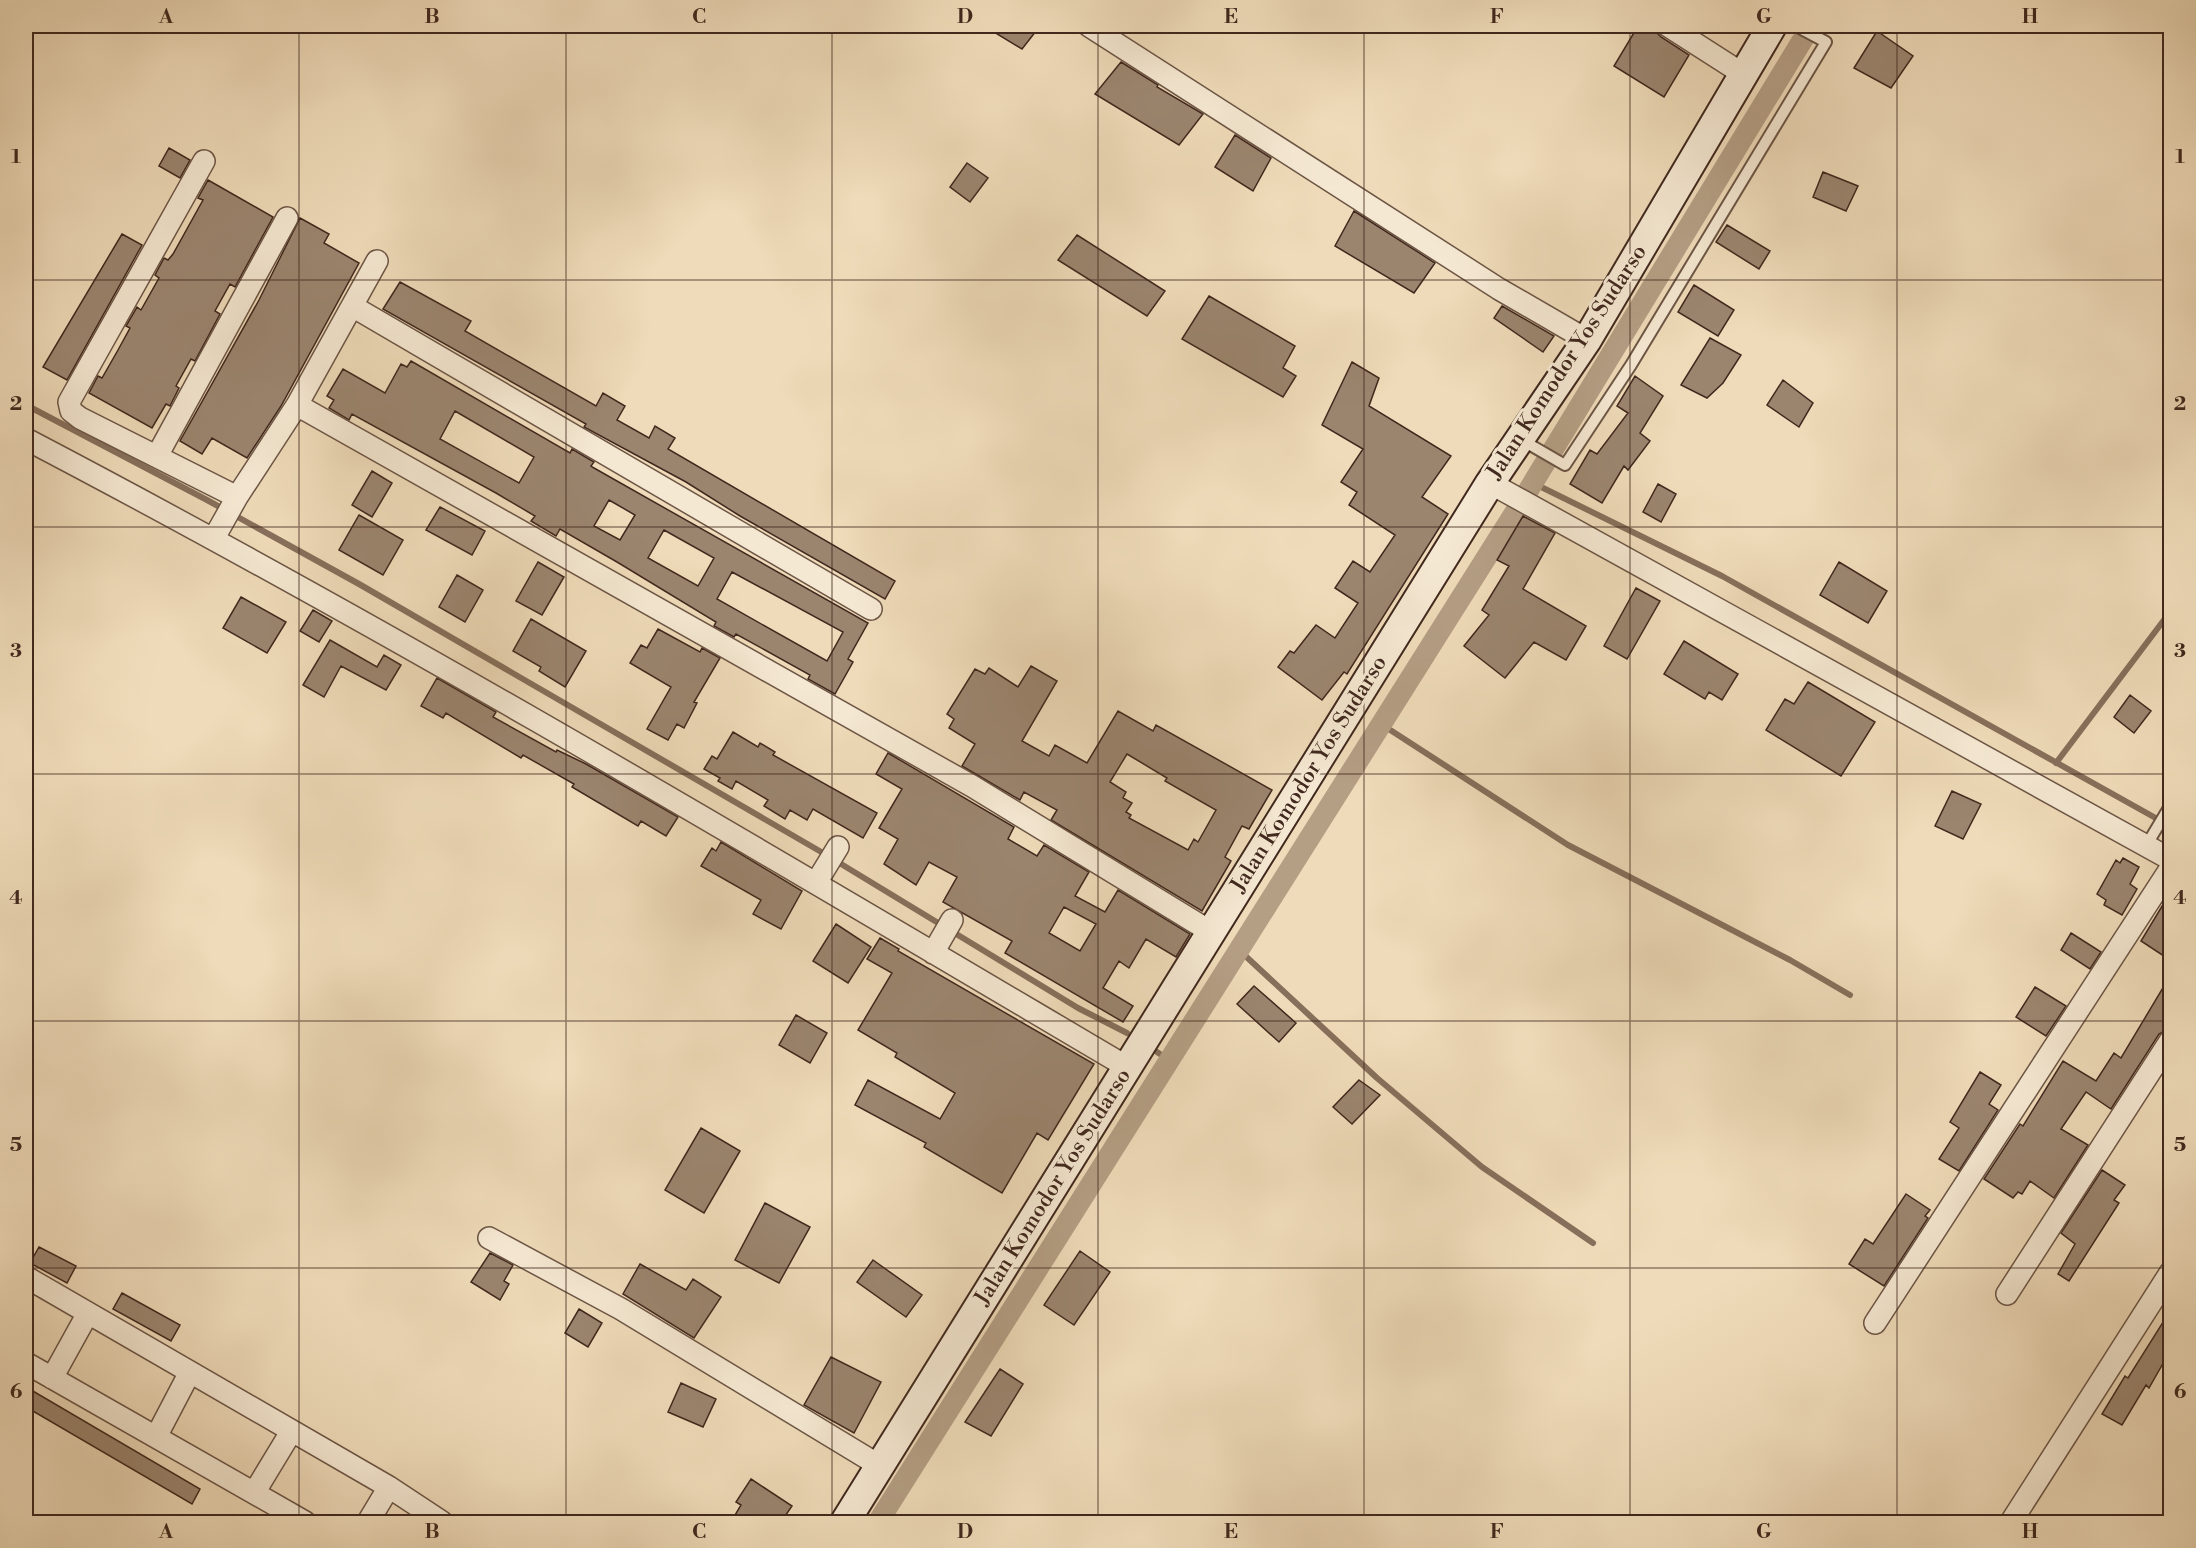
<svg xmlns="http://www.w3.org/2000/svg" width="2196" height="1548" viewBox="0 0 2196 1548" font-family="'Libre Bodoni',serif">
<rect width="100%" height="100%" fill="#efdbb9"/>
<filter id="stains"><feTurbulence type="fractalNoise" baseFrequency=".00333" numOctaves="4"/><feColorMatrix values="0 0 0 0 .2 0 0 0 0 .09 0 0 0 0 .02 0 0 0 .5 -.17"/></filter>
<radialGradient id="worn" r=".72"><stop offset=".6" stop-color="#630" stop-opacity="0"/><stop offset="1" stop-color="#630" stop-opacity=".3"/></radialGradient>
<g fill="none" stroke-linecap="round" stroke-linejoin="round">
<path stroke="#866f5b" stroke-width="6" d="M26 405 207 500 359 584 823 853 1078 1008 1127 1033
M1533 483 1722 576 2170 826
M1381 724 1568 845 1790 960 1850 995
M2056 763 2170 612
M1239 950 1377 1078 1482 1167 1593 1243
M1157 1052 1169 1060"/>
<path stroke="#b49e84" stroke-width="21" d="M878 1522 1517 509 1811 26"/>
</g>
<path fill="#9b856f" stroke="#40281e" stroke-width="1.5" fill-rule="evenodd" d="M984 26H1040L1022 49Z
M1638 26H1650L1661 37 1689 55 1664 97 1614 66Z
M1877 31 1913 56 1891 88 1854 68Z
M1121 62 1158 85 1157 87 1203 114 1179 145 1095 94Z
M1235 135 1271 158 1253 191 1215 167Z
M169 148 190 160 180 178 159 166Z
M967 163 988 178 970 202 950 187Z
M1823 172 1858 186 1846 211 1813 197Z
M208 180 273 217 235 287 230 284 215 311 220 314 195 361 191 359 176 386 179 388 170 406 166 404 152 428 89 393 98 376 102 378 118 350 130 328 126 326 137 307 141 310 159 278 155 275 164 258 168 260 173 254 203 200 198 198Z
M1354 211 1435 263 1414 293 1335 246Z
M300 218 329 234 324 243 359 263 281 406 247 458 212 438 202 454 180 441 259 300Z
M1727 225 1770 251 1759 269 1716 242Z
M122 234 142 245 67 380 43 367Z
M1077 235 1165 291 1147 316 1058 260Z
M400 282 471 321 465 331 596 406 603 393 625 406 617 420 649 438 655 426 675 438 668 449 895 581 885 599 740 516 686 482 584 427 586 424 383 309Z
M1694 285 1734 310 1718 336 1678 312Z
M1209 296 1295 346 1283 368 1296 376 1283 397 1182 339Z
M1502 306 1554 336 1543 352 1494 318Z
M1710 338 1741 355 1723 383 1707 398 1681 385Z
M411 361 570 453 572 449 594 462 591 466 594 468 868 623 848 659 853 662 835 694 808 679 810 675 736 634 734 637 714 626 716 622 617 562 560 529 556 536 531 521 535 516 496 493 352 414 349 420 329 408 334 400 327 396 343 369 385 393 401 364 407 367ZM455 411 534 457 519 483 440 439ZM609 500 635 515 620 540 594 526ZM664 530 714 558 698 586 648 558ZM732 572 843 632 827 661 717 599Z
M1352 362 1379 378 1369 406 1451 456 1422 497 1448 514 1347 674 1344 672 1322 700 1278 667 1290 651 1294 653 1316 625 1335 638 1358 603 1335 588 1353 561 1370 572 1395 535 1349 505 1357 492 1341 482 1363 449 1322 425Z
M1635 376 1663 396 1640 433 1650 441 1628 470 1624 466 1602 503 1570 484 1590 450 1597 454 1628 413 1617 406Z
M1783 380 1813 403 1799 427 1767 405Z
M372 471 392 483 372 517 352 505Z
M1658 484 1676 494 1661 522 1643 512Z
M440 507 485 531 472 555 426 530Z
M359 515 403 540 383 575 339 550Z
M1523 516 1555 533 1523 589 1586 626 1566 660 1534 642 1505 678 1464 646 1489 615 1482 610 1509 566 1497 560Z
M538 562 564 577 542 615 516 601Z
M1839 562 1887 591 1868 623 1820 595Z
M457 575 483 590 465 622 439 607Z
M1636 588 1660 601 1627 659 1604 646Z
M241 597 286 622 267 653 223 628Z
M313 610 332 621 319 642 300 631Z
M531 619 586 651 565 687 539 671 541 667 513 651Z
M658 629 700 652 702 648 720 658 694 702 697 703 684 728 677 724 668 740 647 729 671 687 630 663 641 645 647 648Z
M330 640 377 667 384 655 401 665 386 690 341 666 324 697 303 685Z
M1684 641 1738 674 1722 700 1709 692 1705 699 1664 674Z
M1031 666 1057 681 1022 741 1049 756 1055 745 1087 763 1118 711 1153 731 1156 725 1272 790 1249 829 1242 826 1225 857 1231 861 1202 911 1051 820 1057 810 1024 792 1020 800 962 766 975 744 949 728 954 719 947 714 975 669 985 674 989 668 1018 687ZM1127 754 1167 778 1165 781 1216 810 1198 842 1194 839 1188 850 1129 818 1131 815 1126 812 1132 803 1123 798 1126 792 1110 782Z
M437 678 496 712 493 717 556 752 557 750 586 764 678 817 666 836 641 821 638 826 572 787 574 784 523 755 521 758 446 713 443 718 421 706Z
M1808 682 1875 722 1841 776 1766 730 1785 699 1794 704Z
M2130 695 2151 711 2134 733 2114 717Z
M733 732 758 747 760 743 775 752 773 755 877 813 863 838 813 809 807 820 790 810 785 819 764 806 768 800 736 781 732 789 718 781 720 778 704 769 712 756 717 759Z
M888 753 1014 827 1008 839 1037 856 1044 845 1089 872 1075 896 1105 912 1118 890 1190 934 1176 957 1146 939 1129 968 1119 961 1103 988 1133 1006 1123 1022 1005 953 1012 941 943 902 957 877 929 862 916 885 884 864 898 839 879 828 902 789 876 774ZM1064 907 1096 924 1080 951 1049 933Z
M1952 791 1981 804 1963 839 1935 826Z
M721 842 802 891 781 929 753 914 761 900 701 866 712 848 716 851Z
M2123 858 2139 867 2130 884 2137 889 2122 915 2104 905 2106 900 2097 894 2116 860 2120 863Z
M2170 893V960L2141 941Z
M836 924 871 947 848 983 813 961Z
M2071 933 2101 952 2090 969 2061 950Z
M880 938 899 949 898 951 1094 1064 1048 1140 1037 1133 1002 1193 924 1147 926 1143 855 1105 868 1080 940 1119 955 1093 895 1057 897 1053 858 1030 892 973 867 959Z
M2170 976V1028L2159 1034 2111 1109 2086 1092 2061 1129 2088 1145 2054 1198 2030 1181 2022 1194 2018 1192 2013 1198 1984 1179 2020 1124 2023 1126 2063 1061 2096 1081 2114 1053 2121 1058Z
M1254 986 1296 1023 1279 1042 1237 1004Z
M2035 987 2066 1006 2046 1036 2016 1017Z
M796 1015 827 1033 810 1063 779 1045Z
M1980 1072 2001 1085 1989 1104 1998 1110 1959 1171 1939 1159 1959 1128 1950 1122Z
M1359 1080 1380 1095 1352 1124 1333 1107Z
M701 1128 740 1151 704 1213 665 1190Z
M2102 1170 2125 1185 2114 1200 2119 1203 2069 1281 2058 1274 2075 1244 2061 1233Z
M1906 1194 1930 1210 1925 1216 1928 1218 1884 1286 1849 1264 1865 1239 1873 1244Z
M765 1203 810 1227 779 1283 735 1260Z
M39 1247 76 1266 67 1283 30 1263Z
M1080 1251 1110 1272 1074 1325 1044 1305Z
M490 1253 513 1265 504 1281 509 1284 500 1300 471 1282Z
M873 1260 922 1295 906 1317 857 1282Z
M640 1264 686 1290 693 1279 721 1297 694 1338 623 1294Z
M122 1293 180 1325 171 1341 113 1309Z
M579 1309 602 1323 588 1347 565 1333Z
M2170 1311V1351L2149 1388 2146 1385 2122 1425 2102 1414 2125 1376 2128 1378Z
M831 1357 881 1382 854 1433 804 1405Z
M1000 1369 1023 1384 991 1436 965 1422Z
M681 1383 716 1399 703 1427 668 1412Z
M26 1387 200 1489 192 1504 26 1407Z
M751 1479 792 1506 781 1522H731L741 1505 736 1502Z"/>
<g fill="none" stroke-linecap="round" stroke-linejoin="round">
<defs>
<path id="lane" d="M1520 439 1565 465 1631 365 1826 42 1796 26
M2146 846 2170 806"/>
<path id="street" d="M1089 26 1499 289 1587 340
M1668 26 1743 74
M204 161 69 402 71 411 80 418 237 497
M352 306 871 609
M297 405 972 786 1211 932
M26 439C400 635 763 852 1127 1067
M157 456 287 218
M1490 483 2170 859
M214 538 237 497 297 405 377 261
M816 883 838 847
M933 953 952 920
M489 1238 621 1309 880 1466
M26 1277 389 1487 442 1522
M2007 1294 2170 1041
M1875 1323 2170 869
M26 1363 305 1522
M52 1378 88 1313
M156 1437 190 1372
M254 1493 291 1432
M368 1522 389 1487
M2011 1522 2170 1273"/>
<path id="secondary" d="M845 1522 1490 483 1587 340 1772 26"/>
</defs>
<use href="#lane" stroke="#6c5545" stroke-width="14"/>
<use href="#street" stroke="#6c5545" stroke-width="24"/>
<use href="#secondary" stroke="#40281e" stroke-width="32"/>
<use href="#lane" stroke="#f5e8d2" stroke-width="10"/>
<use href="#street" stroke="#f5e8d2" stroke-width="21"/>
<use href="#secondary" stroke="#f5e8d2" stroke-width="28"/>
</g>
<path fill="none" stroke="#40281e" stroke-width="1.5" stroke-opacity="0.55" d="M299 26V1522M566 26V1522M832 26V1522M1098 26V1522M1364 26V1522M1630 26V1522M1897 26V1522M26 280H2170M26 527H2170M26 774H2170M26 1021H2170M26 1268H2170"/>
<g text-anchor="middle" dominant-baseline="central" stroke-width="6" stroke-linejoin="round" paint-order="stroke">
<g font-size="22" fill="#40281e" stroke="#f5e8d2">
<text transform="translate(1567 362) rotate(-57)">Jalan Komodor Yos Sudarso</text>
<text transform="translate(1309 774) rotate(-58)">Jalan Komodor Yos Sudarso</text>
<text transform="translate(1053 1187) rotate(-58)">Jalan Komodor Yos Sudarso</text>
</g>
</g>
<rect width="2196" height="1548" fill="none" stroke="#efdbb9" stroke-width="66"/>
<rect x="33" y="33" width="2130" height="1482" fill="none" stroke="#40281e" stroke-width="2"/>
<g font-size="20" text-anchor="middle" font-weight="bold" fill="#40281e">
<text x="166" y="23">A</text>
<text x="432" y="23">B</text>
<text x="699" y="23">C</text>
<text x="965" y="23">D</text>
<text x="1231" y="23">E</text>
<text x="1497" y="23">F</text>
<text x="1764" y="23">G</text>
<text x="2030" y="23">H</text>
<text x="16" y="163">1</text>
<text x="2180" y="163">1</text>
<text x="16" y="410">2</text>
<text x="2180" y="410">2</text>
<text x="16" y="657">3</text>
<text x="2180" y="657">3</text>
<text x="16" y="904">4</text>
<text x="2180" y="904">4</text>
<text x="16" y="1151">5</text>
<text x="2180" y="1151">5</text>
<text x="16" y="1398">6</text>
<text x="2180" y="1398">6</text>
<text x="166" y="1538">A</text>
<text x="432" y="1538">B</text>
<text x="699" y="1538">C</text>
<text x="965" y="1538">D</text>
<text x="1231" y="1538">E</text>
<text x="1497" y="1538">F</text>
<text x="1764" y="1538">G</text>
<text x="2030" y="1538">H</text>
</g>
<rect width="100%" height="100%" filter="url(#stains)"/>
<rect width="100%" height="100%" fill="url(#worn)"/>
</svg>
